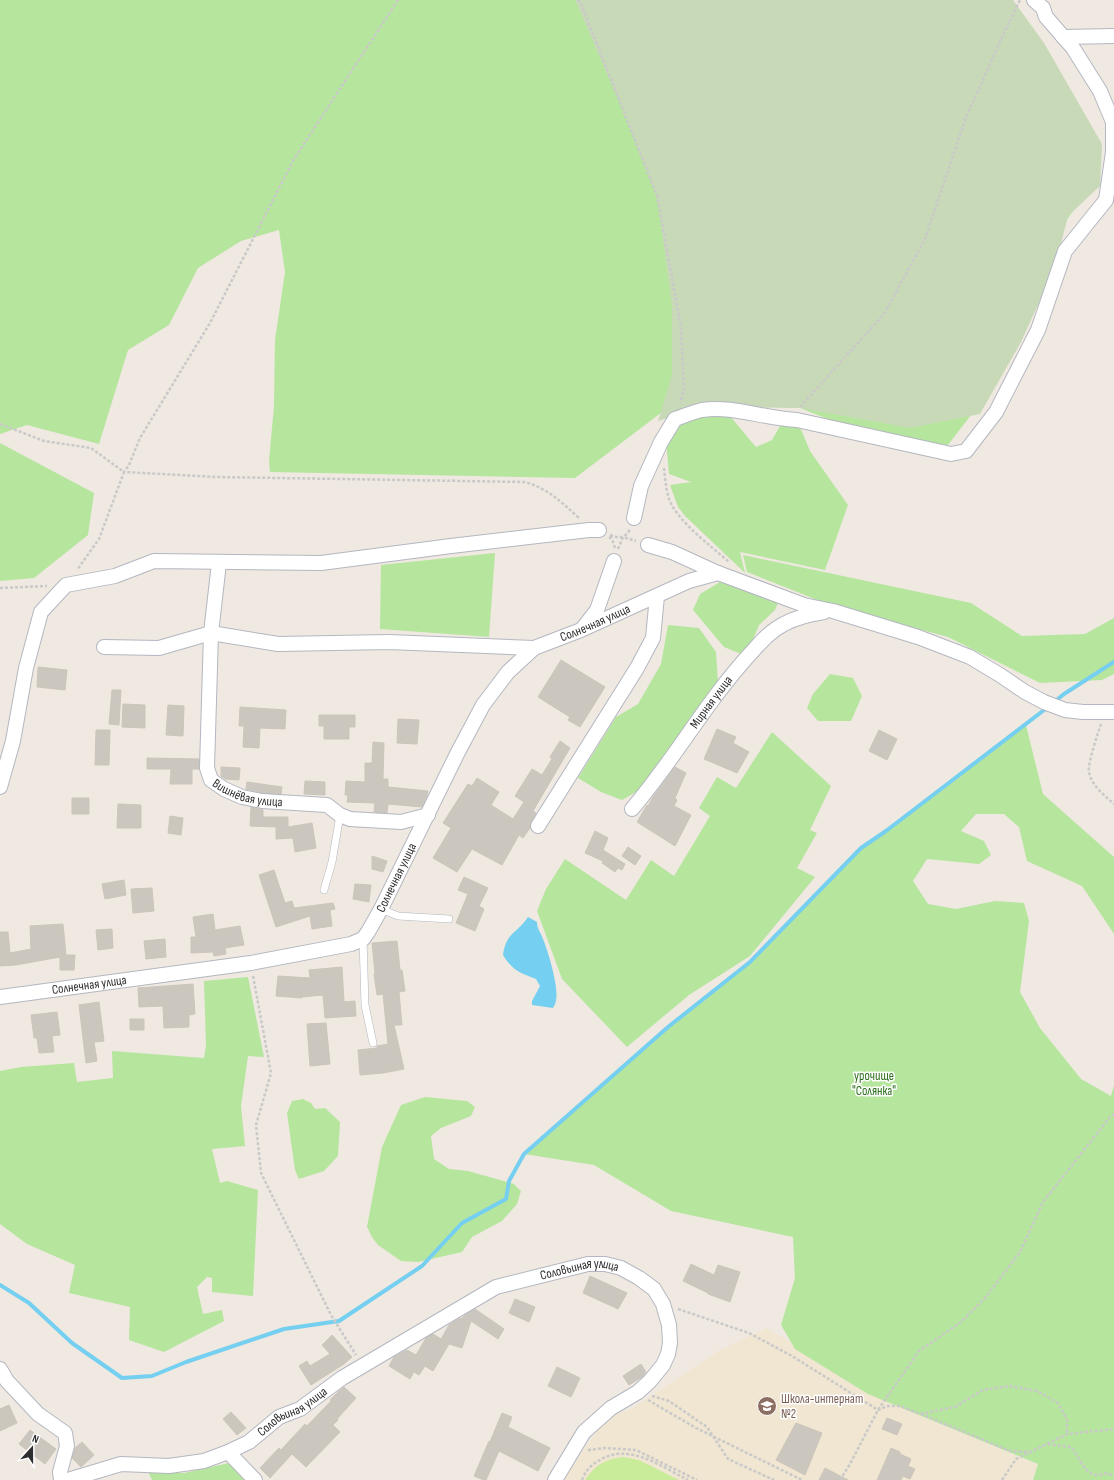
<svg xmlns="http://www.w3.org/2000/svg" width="1114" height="1480" viewBox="0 0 1114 1480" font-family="'Sofia Sans Condensed',sans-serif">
<rect width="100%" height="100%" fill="#efe9e1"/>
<path fill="#f0e6d1" d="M767 1328 891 1403 1038 1465 1032 1480H561L608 1417 633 1408 720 1350Z"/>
<path fill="#b6e59e" d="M0 0H998L1096 180 1040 256 991 389 948 445 873 437 800 408 674 403 575 478 270 472 269 461 274 406 275 340 285 272 279 230 241 241 198 268 169 325 128 350 99 444 27 425 0 434Z
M724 409 756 447 772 440 784 419 797 420 810 451 848 505 825 570 740 552 745 573 685 516 678 507 670 485 691 482 669 474 666 441 671 428 701 410Z
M0 443 94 493 88 535 34 578 0 581Z
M495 553 489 637 380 629 381 565Z
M743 555 971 603 1022 636 1085 634 1114 618V674L1102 680 1040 683 948 637 830 605 747 572Z
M720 582 779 601 775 610 759 625 746 656 724 647 693 610 700 594Z
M668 625 699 628 716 652 718 682 665 754 643 788 622 800 601 792 578 778 616 717 638 704 661 664Z
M830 674 853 678 862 696 851 721H818L807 708 813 694Z
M1026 725 1043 794 1114 857V934L1082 886 1027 861 1019 827 1004 814H976L961 831 984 841 991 855 979 864 927 859 913 881 928 904 956 909 995 901 1024 903 1029 921 1020 992 1040 1028 1081 1079 1111 1096 1114 1085V1480H1033L1038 1464 868 1394 795 1349 781 1325 795 1278 793 1237 671 1211 594 1165 524 1154 668 1027 750 962 861 848 886 831Z
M772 732 831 786 810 830 817 833 797 868 815 877 750 956 689 995 627 1047 562 979 537 911 546 889 565 859 626 900 651 860 674 876 710 816 699 808 717 777 736 788Z
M248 977 264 1057 248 1056 241 1106 245 1146 212 1149 220 1183 227 1181 258 1190 253 1296 212 1292V1278L207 1277 197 1287 203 1314 222 1310 224 1321 164 1352 129 1340 130 1307 69 1293 75 1265 27 1244 0 1224V1071L21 1067 74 1063 77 1082 113 1078 112 1051 204 1058 206 1045 204 981Z
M425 1097 467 1101 475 1107 471 1116 441 1128 431 1136 434 1159 449 1169 468 1171 514 1184 521 1191 517 1204 502 1221 472 1237 462 1252 418 1262 401 1261 378 1245 372 1237 367 1227 382 1147 401 1105Z
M303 1099 311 1103 315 1109 325 1108 340 1122 338 1156 324 1171 299 1179 295 1170 287 1113 292 1101Z
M229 1463 247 1480H152L148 1472 184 1473Z"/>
<path fill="#c8d9b8" d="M575 0H1013L1044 43 1102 144 1100 186 1068 216 1055 267 1021 342 980 414 910 428 800 408 701 407 658 421 672 375V306L657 196 624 113Z"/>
<path fill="#c9ec9a" d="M623 1457 639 1460 679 1480H585C596 1464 604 1460 623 1457Z"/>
<path fill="#75cff0" d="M528 917 537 922C537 929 541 933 543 939 548 951 559 987 556 1000 556 1003 554 1006 553 1008L532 1005V1001L540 986 536 979C520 973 512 970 503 955 506 932 517 934 528 917Z"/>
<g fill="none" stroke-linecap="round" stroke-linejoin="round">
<path stroke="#75cff0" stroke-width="4" d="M1053 703 1064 694 1114 662
M0 1285 29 1303 72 1343 122 1378 152 1376 186 1362 284 1329 339 1321 422 1266 462 1223 506 1199 509 1181 524 1154 668 1027 750 962 861 848 886 831 1048 707"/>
</g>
<path fill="#cbc7bf" stroke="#cbc5ba" d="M561 660 605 687 580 727 568 720 570 717 538 697Z
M38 667 67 670 65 690 37 687Z
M112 690H121L119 725 109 724Z
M123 704 145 705V728L122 727Z
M168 705 184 706 183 736 166 735Z
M240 707 286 710 285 729 260 728 259 748 243 747 244 726H239Z
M319 715H355V727H349V739H324V726H319Z
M398 719 419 720 417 744 397 743Z
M717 729 736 737 733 743 749 752 737 773 704 759Z
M96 730H110L109 765H95Z
M879 730 897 739 887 760 869 751Z
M560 741 570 748 533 811 536 813 531 822 530 828 523 838 519 835 502 865 472 849 457 872 433 858 451 828 443 823 468 784 472 786 477 778 499 792 491 805 513 819 524 802 515 796 532 769 542 775 552 759 550 757Z
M373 742 384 743 383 779H388V787L428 791 427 796 422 807 388 804 387 813 374 812 375 803 347 802 348 795H345L346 781 365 782V763H372Z
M147 758 199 759V769H192V784H170L171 769H147Z
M221 767 240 768 239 780 225 779 221 776Z
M675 767 686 773 675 798 677 800 674 806 691 815 675 846 637 822 647 805 648 806 653 797Z
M305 781 325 782V795L304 794Z
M247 782 282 787 281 794 263 793 246 789Z
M72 798H89V814H72Z
M118 804 141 805V828H117Z
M251 807 263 810V817H288V827L312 823 316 848 295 852 293 838 276 839V827L250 826Z
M170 816 183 818 181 835 168 833Z
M595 831 608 838 603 850 625 864 622 870 618 868 615 872 602 863 603 861 585 853Z
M628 847 641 856 635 865 622 856Z
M372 856 387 861 383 872 372 869Z
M274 870 285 903 292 901 294 908 333 903 335 909 330 910 332 926 312 929 310 916 276 927 259 875Z
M464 877 488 888 479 906 484 909 475 931 456 923 468 894 458 890Z
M124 880 126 895 105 899 102 884Z
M355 884 371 885 369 902 353 899Z
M152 888 154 911 133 913 131 889Z
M213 914 215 930 240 926 244 945 225 948 226 954 214 956 213 952 191 953V937H196L193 917Z
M63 924 66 955H75L74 970H60V957L16 965 0 966V932H8L10 953 31 949 30 926Z
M112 929 113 948 98 950 96 930Z
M165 939 166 957 146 959 144 941Z
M397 941 400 970H402L405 991 399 992 402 1025H394L404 1069 383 1073 360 1075 358 1050 377 1048V1046L388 1044 383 994 377 995 374 974 375 973 372 943Z
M342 967 344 1002 355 1001 356 1016 325 1018 323 995 302 997V998L276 996 278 976 310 978 309 970Z
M193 984 195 1014 189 1015V1027L164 1028 163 1006 139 1007 138 988Z
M99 1002 104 1041 94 1042 97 1061 86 1063 79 1005Z
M57 1012 60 1035 52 1036 54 1052 39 1053 37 1038H34L31 1015Z
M130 1019H144V1030H130Z
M326 1023 330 1064 310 1066 307 1024Z
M691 1264 714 1275 718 1265 740 1272 730 1302 708 1294V1293L683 1281Z
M590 1276 627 1293 618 1309 583 1293Z
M515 1299 535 1307 529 1322 509 1313Z
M475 1309 504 1329 498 1339 471 1321 462 1348 449 1344 433 1371 425 1366 419 1375 414 1372 410 1379 389 1366 394 1357 407 1350 416 1355 426 1338 433 1334 441 1339 449 1325 460 1318 461 1319 464 1316Z
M332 1335 352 1357 344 1364 311 1385 299 1366 307 1361 310 1366 330 1354 322 1345Z
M641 1364 646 1372 642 1377 629 1385 623 1376Z
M557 1367 580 1378 571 1397 548 1386Z
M344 1387 356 1398 337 1419 338 1420 333 1425 340 1432 306 1467 292 1454 270 1478 260 1468 279 1448 281 1450 305 1424 307 1426 331 1401 330 1400 337 1393Z
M9 1405 17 1423 0 1431V1409Z
M231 1412 246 1428 237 1435 223 1419Z
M502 1413 512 1417 508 1427 550 1448 538 1471 499 1451 486 1480H484L474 1476 489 1441 490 1442Z
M887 1418 902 1424 897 1435 882 1429Z
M796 1423 822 1433 805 1475 776 1460Z
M30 1430 56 1449 45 1464 19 1444Z
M82 1442 94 1455 81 1467 72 1458 75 1448Z
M891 1448 900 1452V1454L911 1459 908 1466 915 1469 910 1479 903 1476 901 1480H877Z
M825 1468 848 1480H819Z"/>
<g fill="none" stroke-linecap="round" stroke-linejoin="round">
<defs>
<path id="lane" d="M324 890 332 862 340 815
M381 909 398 916 449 919
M363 939 365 1005 373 1043"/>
<g id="street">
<path d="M1063 37 1114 36"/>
<path d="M634 518 641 486 661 442 675 419C684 416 693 412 702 410 732 405 766 419 797 420L951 454 966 451 996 412 1038 330 1065 251 1106 200 1113 152V122L1100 91 1073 48 1046 17 1043 8 1034 0"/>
<path d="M648 545 672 552 718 573 804 605 833 611 918 637 970 657 1000 675 1025 692 1044 702 1065 710 1083 712H1114"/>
<path id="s1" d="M219 563 211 633 207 768 211 780 224 789 242 797 262 801 327 805 340 815 350 819 401 822 428 815"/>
<path d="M583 628 597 610 614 561"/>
<path d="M104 647 159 648 211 633 278 644 389 642 534 648"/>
<path d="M0 787 13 741 26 668 41 612 66 585 115 576 154 561 321 563 451 546 589 530H599"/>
<path id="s2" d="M632 809C674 760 706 702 750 654 760 643 770 631 784 624 797 617 810 614 824 612"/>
<path d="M538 826 637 668 653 638 657 596"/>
<path id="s3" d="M0 997 251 963 351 944 363 939 368 932 381 909 457 754 483 705 508 672 534 648 581 630 689 581 718 573"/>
<path d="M0 1369 7 1381 38 1414 65 1433 67 1446 60 1472 61 1480"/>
<path d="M228 1452 255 1480"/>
<path id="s4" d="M68 1480 121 1464 169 1466 204 1461 228 1452 249 1442 279 1417 300 1409 342 1378 496 1287 588 1264H605L621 1268 639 1278 654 1289 663 1304 669 1325 670 1343 668 1354 663 1365 650 1381 638 1392 611 1408 584 1432 555 1480"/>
</g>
</defs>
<use href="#lane" stroke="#b4b7c1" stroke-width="8"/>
<use href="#street" stroke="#b4b7c1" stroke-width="16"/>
<path stroke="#c9c9c9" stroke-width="2.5" stroke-dasharray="3 2" stroke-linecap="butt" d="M398 0 294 159 210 323 140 438 129 465 124 472 217 477 525 482C549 489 561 502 579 518
M578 0 581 4 657 196 681 327 684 389 680 403
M800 407 884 314 925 239 965 120 1004 33 1020 0
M0 424 44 441 91 448 124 472 99 539 77 570
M664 468C665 478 666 489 669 499 677 521 711 546 729 562
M610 535C619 539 626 538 630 529
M609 537 612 539 615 548
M618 549 623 537 636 541
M0 588 47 586
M1101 724C1098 733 1087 765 1089 772 1091 785 1105 796 1114 804
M253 976 271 1073 256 1125 261 1173 331 1315 356 1355
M678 1309 749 1333 792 1356 878 1410 887 1406H900L920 1414 955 1407 983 1390 1010 1386 1037 1391 1058 1403 1067 1420V1434
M652 1396 669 1401 707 1427 728 1459 774 1480
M648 1400 696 1428 802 1480
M921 1414 1010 1451 1030 1452
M1048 1444 1071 1447C1079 1456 1084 1475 1098 1475 1101 1475 1104 1474 1107 1473L1114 1476
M588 1450 605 1448 636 1450 697 1480
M582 1480C585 1471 592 1464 600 1460 629 1442 662 1467 688 1480
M840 1480 850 1464 878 1410 919 1351 961 1322 986 1297 1020 1252 1043 1202 1110 1117 1114 1114
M1002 1480 1016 1459 1067 1434 1114 1429"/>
<use href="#lane" stroke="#fff" stroke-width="7"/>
<use href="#street" stroke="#fff" stroke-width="14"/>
</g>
<defs>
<symbol id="school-disc" viewBox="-11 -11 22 22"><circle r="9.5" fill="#8d6e63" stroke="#fff"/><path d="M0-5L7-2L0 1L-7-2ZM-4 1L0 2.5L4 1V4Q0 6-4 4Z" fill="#fff"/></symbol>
</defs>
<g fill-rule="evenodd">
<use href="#school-disc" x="756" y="1395" width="22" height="22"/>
</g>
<g text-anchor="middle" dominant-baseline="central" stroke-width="3" stroke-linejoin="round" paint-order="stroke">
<g font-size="13" fill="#2e2e2e" stroke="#fff">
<text stroke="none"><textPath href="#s3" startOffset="774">Солнечная улица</textPath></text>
<text stroke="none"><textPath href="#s2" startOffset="133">Мирная улица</textPath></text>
<text stroke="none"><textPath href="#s1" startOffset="258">Вишнёвая улица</textPath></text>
<text stroke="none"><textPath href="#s3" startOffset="438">Солнечная улица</textPath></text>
<text stroke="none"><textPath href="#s3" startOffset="90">Солнечная улица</textPath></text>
<text stroke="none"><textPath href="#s4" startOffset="566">Соловьиная улица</textPath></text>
<text stroke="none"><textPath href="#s4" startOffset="241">Соловьиная улица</textPath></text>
</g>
<g font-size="13" fill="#2c6e1b" stroke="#fff">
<text x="874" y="1076">урочище<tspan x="874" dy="15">"Солянка"</tspan></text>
</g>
<g font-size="13" fill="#785e54" stroke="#fff" text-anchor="start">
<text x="781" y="1399">Школа-интернат<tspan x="781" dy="15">№2</tspan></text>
</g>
</g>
<g transform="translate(32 1448) rotate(21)" stroke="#ffffff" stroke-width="3" paint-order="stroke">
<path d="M0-3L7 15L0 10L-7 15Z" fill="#2e2e2e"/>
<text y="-6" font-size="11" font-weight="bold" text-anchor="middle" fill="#2e2e2e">N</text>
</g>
</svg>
